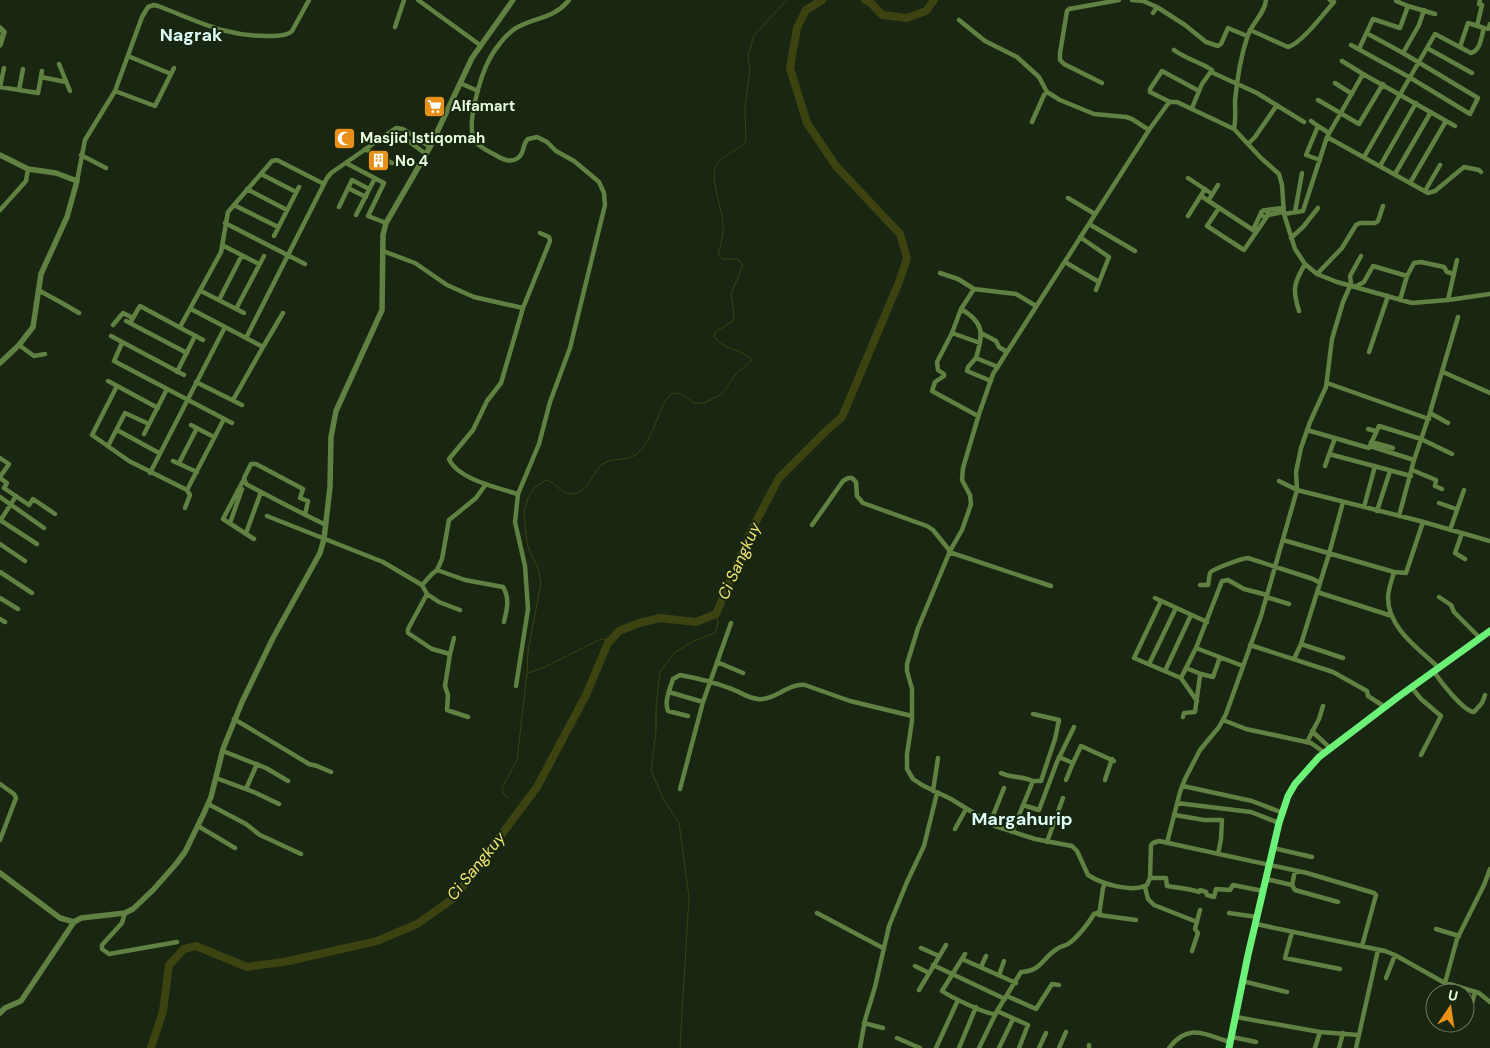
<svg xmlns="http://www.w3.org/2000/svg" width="1490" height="1048" viewBox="0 0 1490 1048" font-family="'DM Sans',sans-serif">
<rect width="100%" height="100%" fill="#192612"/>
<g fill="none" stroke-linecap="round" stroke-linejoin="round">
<path stroke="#3c4210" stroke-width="1" d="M528 673 545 667 601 639 612 640
M509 799 503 793 502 788 517 760 527 673 528 651 541 583 538 568 530 552 527 543 524 512 528 498 534 488 546 480C556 482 560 494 572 494 588 493 592 474 601 465 612 456 630 463 640 451 648 443 654 428 658 417 662 409 664 400 671 394L679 393 694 403H704L722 394 735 375 751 361V359C741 349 723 349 714 337L715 332 733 321 734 313 731 294 743 265 738 259H722L718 254C721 244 724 234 723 223 722 209 710 179 716 166 722 154 739 151 746 141L745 109 750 68 748 57 751 45 754 35 787 0
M680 1048 689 897 679 823 663 799 651 770 656 731V707L660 672 675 652 696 640 715 633 718 623 716 614"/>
<path stroke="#3c4210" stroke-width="8" d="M865 0 871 3 882 15 907 18 926 11 934 0
M151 1048 163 1011 169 965 184 949 196 946 247 967 289 961 377 941 417 924 454 898 537 787 586 695 608 643 619 631 639 623 660 618 696 622 716 614 751 531 779 478 826 431 842 417 899 282 907 258 900 234 836 166 807 123 790 68 797 28 806 10 822 0"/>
<path stroke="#618142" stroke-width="4.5" d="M418 0 480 45
M1132 0 1143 1 1157 7
M1408 6 1435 14
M1153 13 1157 7 1185 25 1206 42 1218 46 1221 44 1228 28 1247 36
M959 20 985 41 1017 57 1039 77 1047 92 1060 100 1094 114 1126 117 1132 119 1149 130
M1477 26 1482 5 1479 4 1480 0
M395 27 404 0
M1488 29 1490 24
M1250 30 1288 47C1302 43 1323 14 1334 2L1330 0
M1370 35 1403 53
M1351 45 1409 77 1470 114 1478 98 1403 53 1419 25 1424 10
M1427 48 1472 73
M1359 49 1373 19 1400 28 1408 6 1396 1
M1174 50C1186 59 1200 62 1212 70L1202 84 1192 108
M128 56 171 74
M59 64 70 91
M1211 72 1257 93 1304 122
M1363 74 1455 126
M41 77 66 82
M460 83 478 91
M1102 83 1064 64 1060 60V53L1067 11 1069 9 1119 0
M1335 83 1352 94
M0 87 38 93 42 71
M0 87 4 68
M19 90 23 69
M115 91 155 106 174 68
M1318 100 1359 124 1383 84
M1170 102 1150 92V89L1162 71 1199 91
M1311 121 1318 126 1306 155 1320 160
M1032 122 1044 95 1047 92
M1318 126 1329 133
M1234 129C1236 120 1235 110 1235 101 1237 79 1241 55 1248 35 1252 23 1265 13 1266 0
M390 132 400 135 426 154
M1327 137 1363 74 1342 61
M1248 144 1255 137 1277 105
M365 149 392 163
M81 155 106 168
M1364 157 1435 34 1471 53C1481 50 1481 37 1484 28L1468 23 1460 47
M346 163 384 183 368 216 386 223
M1380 166 1416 103
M261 174 296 192
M1395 174 1431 112
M1188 178 1212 194
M77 181 85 140 115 91 142 17 148 7 154 5 158 6C198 21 225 37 270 36 277 35 286 37 292 31L309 0
M1410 183 1446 121
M348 188 366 197
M247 189 287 210
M1425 191 1440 165
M1201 196 1256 232
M1068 198 1095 214
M1208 201 1218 185
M234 205 278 227
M339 207 352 180 369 189
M1219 208 1207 226 1244 250 1268 215V212L1264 210 1261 212V215L1265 217
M0 210 26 181 28 169
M1267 210 1282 208
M1295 212 1302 173
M1284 214 1303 211 1327 137 1428 193 1435 191 1464 167 1479 170 1481 172
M356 215 375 178
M1268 215 1283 212
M1188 216 1205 189
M225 223 305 264
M1089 224 1135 251
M1253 230 1261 213
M274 236 299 187
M1080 237 1109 257 1096 290
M1291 238 1303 227 1318 208
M222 245 259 264
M383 251 415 263 447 285 474 297 523 308 501 383 487 401 473 430 449 459C457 479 499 488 518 494
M1065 262 1099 282
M940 273 958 279 974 289 1016 294 1036 306
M1317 274 1342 248 1356 225 1360 223H1375L1378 221 1383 206
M1355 287 1364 282 1373 266 1407 276 1414 263 1421 262 1444 267 1447 272 1454 274
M974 289 961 309C985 323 983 334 976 358L998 367
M38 290 62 303 79 313
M201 291 244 313
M219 300 242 255
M1400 300 1407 276
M1448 300 1457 260
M523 308 550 241 549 237 540 233
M191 309 263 347 283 313
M236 309 264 256
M961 309 952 333 937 362 938 370 944 374V376L935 382 932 391 978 416
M1299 311C1292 289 1294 283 1305 264
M126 321 187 353
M130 323 140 306 203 340
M113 325 123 313 133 318
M180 327 221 252 228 212 272 161 277 160 324 184
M952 333 980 343
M981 333 996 341 999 347 1007 352
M111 336 184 375
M246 338 327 178 331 173 396 128 403 129 430 147
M122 343 114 361 232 423
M19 345 34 356 45 354
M1369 352 1388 296
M976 358 968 367 967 371 991 381
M177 372 195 336
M1443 372 1490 393
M108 381 158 408
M196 382 242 405
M1327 383 1429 419
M117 386 92 435 129 461 187 490 190 495 185 508
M233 400 263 347
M1430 413 1448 423
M191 425 214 437
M1368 429 1375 431
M117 430 159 453
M1307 430 1369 448 1379 426 1421 439 1452 454
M144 434 167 389
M1371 442 1393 448
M108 446 125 413 149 424
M1370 446 1414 460
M1329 454 1411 476
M0 458 9 464 0 477
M173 461 197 472
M179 463 197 428
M1325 466 1335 438
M1412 470 1436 480 1435 486 1442 489
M150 473 225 327
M0 478 7 483 4 488 29 505 33 499 55 514
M243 481 223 519 254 539
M1279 481 1297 490 1420 521 1490 541
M187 490 224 419
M0 497 44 528
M1343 502 1329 554 1301 644 1343 658
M1439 503 1456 509
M1364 507 1375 466
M1377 511 1390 471
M305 515 308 501 300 498 303 489 256 464H251L244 478 246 484C272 498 299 512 326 525
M267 516 383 562 422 585 427 594 408 629V633L432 649 450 654 454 638
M1399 516 1414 460 1429 416 1458 317
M0 520 37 544
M0 521 16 496
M230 523 242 489
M812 525 843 481 848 478H852L856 482 857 496 863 503 927 526 933 530 950 551
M1450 530 1464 490
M246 533 261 492
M1462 533 1455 553 1465 559
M1283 540 1394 572C1392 580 1388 589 1388 598 1388 628 1419 649 1439 668
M0 544 25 561
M949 552 1051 586
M437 570 442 559 449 520 476 498 486 484
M0 572 32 593
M1394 572 1406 573 1423 522
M422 585 432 574 437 570 465 580 503 587C510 598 507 609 504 622
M1200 585H1208C1209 582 1209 576 1210 573 1212 569 1243 558 1248 558L1313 579 1320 583
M1317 592 1392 616
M427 594 439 602 460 610
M1266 597 1289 604
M1439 597 1451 605 1454 612 1480 638
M0 598 18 609
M1155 598 1207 622
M1161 601 1134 658 1181 678
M0 619 5 622
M1250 645 1333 672 1367 691 1368 696 1385 707
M1196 648 1181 678 1197 701
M450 654 445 686 448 695 447 710 468 717
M1294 659 1301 644
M717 662 743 673
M1149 664 1176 608
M1243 666 1196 648 1222 581 1228 580 1244 589 1267 595
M1186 668 1201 674
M1165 671 1191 615
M1434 672C1441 682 1463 711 1474 712L1482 703 1485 695
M516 686 528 609 525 566 515 522 518 494 539 444 550 402 570 348 605 205 604 193 599 182 592 176 574 161 556 151 547 142 537 137 528 139C522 144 525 153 518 158 511 163 504 160 497 156 490 152 480 148 475 141 465 126 481 75 489 60 494 50 506 34 516 28 534 17 554 19 569 0
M1412 688 1421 699 1441 716 1421 755
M669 692 703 702 731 623
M688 716 668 711C664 701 670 689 673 679L680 675C696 678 714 682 729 688 739 691 747 698 758 699 774 701 788 683 805 685L850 701 912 716
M1183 717 1184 713 1195 712 1200 676 1201 674 1213 677 1220 657
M234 719 309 764 317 766 331 772
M1223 720 1246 729 1311 743 1325 753
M1312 731 1331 749
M1307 742 1319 719 1323 706
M223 751 266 768 288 781
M1059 757 1073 763 1081 746 1114 761
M1001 773C1011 778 1022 776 1033 781
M216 778 256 793 279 804
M1066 780 1073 763
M1105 780 1112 759
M0 784 14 794 16 798 0 840
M1183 786 1252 801 1283 813
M246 789 257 764
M680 789 703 702
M933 791 938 758
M1177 803 1251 812 1279 823
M208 804 246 824 260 835 301 854
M1023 805 1039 810 1057 762 1074 727
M1175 815 1204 820H1222L1221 839 1218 854
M990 823 1004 788
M198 826 235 848
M955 829 966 809
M1012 832 1033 781H1041L1055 739 1059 720 1033 714
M1047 842 1063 798
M1167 843 1180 792 1185 779 1200 750 1219 727 1226 714 1261 616 1297 490 1296 472 1301 448 1310 422 1326 387 1332 339 1343 302 1351 284 1350 276 1361 256
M1273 848 1312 857
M1150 878H1166L1167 886C1179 888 1188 888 1199 892L1200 890 1206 892 1207 895 1214 897 1216 889 1230 890 1233 885 1263 891
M1266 879 1292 885 1295 890 1338 902
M1105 883 1103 888 1099 915 1136 920
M1292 885 1295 871
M1145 887 1148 899 1154 905 1197 922
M125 913 122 923 102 945V949L109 954 177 942
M817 913 883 948
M1229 913 1257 917
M1256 924 1385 951 1395 955 1443 982 1479 993 1490 1002
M1436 929 1459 936
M1292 932 1285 958 1340 969
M1362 946 1376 895 1374 893 1307 873 1159 841 1153 843 1151 845 1150 878 1147 885C1132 893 1102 884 1088 875L1077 851 1072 846 1035 839 995 826 951 799 922 785 913 779 907 769V754L912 721V689L907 671V664L918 628 950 551 962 530 968 513 971 504 970 495 962 480 963 468 979 414 993 374 1149 130 1167 105 1170 102H1177L1234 129 1261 158 1279 174 1282 185 1284 214 1295 249 1305 264 1317 274 1337 282 1412 303 1448 300 1490 294
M921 948 939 956
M1192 951 1198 933 1195 929 1200 910
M965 954 942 991C951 997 985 1014 995 1014
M962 959 1016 983
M933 965 1005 999
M915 966 929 973
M981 967 986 956
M999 975 1004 961
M1386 978 1395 955
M1242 981 1287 992
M1445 983 1457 939 1484 885 1490 869
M919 990 946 945
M1007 996 1036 1009 1052 984 1059 985
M1471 1007 1475 992
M997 1011 1028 1025 1019 1048
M1236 1017 1320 1032 1358 1035
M864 1023 883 1028
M1232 1037 1256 1042
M897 1038 920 1048
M860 1048 865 1020 875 987 889 926 907 882 924 846 937 793
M936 1048 958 1000
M959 1048 976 1007
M979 1048 997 1011 1021 972C1042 971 1042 958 1057 949 1060 946 1065 946 1068 944 1077 938 1088 924 1094 914L1100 912
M999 1048 1013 1019
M1039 1048 1046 1033
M1059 1048 1066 1032
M1089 1048V1045
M1169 1048C1189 1022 1206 1035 1230 1042
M1315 1048 1320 1032
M1339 1048 1343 1033
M1356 1048 1378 950"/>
<path stroke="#618142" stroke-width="5.5" d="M0 28 4 32 0 45
M0 155 28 169 56 173 77 181 67 217 41 274 33 327 19 345 0 363
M0 873 60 918 74 922
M0 1013 5 1008 21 1001 74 922 81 918 125 913 133 909 153 890 176 864 185 852 204 813 211 797 223 749 242 702 273 638 320 553 324 539 330 487 331 437 336 411 382 310 383 235 386 223 430 147 472 58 513 0"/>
<path stroke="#6cf179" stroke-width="7" d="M1229 1048 1248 955 1279 823 1288 796 1295 784 1319 757 1398 697 1490 631"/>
</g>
<defs>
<symbol id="supermarket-square" viewBox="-11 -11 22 22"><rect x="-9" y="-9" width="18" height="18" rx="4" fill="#e99019" stroke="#192612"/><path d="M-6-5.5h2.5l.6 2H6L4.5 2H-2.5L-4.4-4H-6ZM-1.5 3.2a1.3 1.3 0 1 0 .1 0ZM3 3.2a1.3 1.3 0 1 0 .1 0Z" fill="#fff"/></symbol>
<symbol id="mosque-square" viewBox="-11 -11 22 22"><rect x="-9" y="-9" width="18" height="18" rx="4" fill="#e99019" stroke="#192612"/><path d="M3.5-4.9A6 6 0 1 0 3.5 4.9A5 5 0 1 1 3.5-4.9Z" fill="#fff"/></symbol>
<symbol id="building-square" viewBox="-11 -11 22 22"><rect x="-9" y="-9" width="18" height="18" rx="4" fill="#e99019" stroke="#192612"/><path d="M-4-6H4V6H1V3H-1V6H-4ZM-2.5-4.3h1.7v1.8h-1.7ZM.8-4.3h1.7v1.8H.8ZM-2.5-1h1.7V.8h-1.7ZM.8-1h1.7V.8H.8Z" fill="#fff"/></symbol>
</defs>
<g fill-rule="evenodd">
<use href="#supermarket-square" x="422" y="94" width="25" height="25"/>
<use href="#mosque-square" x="332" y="126" width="25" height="25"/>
<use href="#building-square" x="366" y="148" width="25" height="25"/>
</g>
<g text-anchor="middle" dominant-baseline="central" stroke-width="4" stroke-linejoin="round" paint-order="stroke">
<g font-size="15" font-weight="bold" fill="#e8fcdb" stroke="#192612" text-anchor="start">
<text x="451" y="106">Alfamart</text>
<text x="360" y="138">Masjid Istiqomah</text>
<text x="395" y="161">No 4</text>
</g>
<g font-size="16" font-style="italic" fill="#f2e973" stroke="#192612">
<text transform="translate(739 561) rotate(-66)">Ci Sangkuy</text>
<text transform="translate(476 866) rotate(-51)">Ci Sangkuy</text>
</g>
<g font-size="18" font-weight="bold" fill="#ddfcf7" stroke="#192612">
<text x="191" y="35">Nagrak</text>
<text x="1022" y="819">Margahurip</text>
</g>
</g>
<g transform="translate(1450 1008) rotate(13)"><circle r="24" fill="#192612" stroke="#6c7c62"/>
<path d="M0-4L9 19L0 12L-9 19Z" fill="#e99019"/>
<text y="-8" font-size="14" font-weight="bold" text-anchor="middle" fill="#e8fcdb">U</text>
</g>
</svg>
